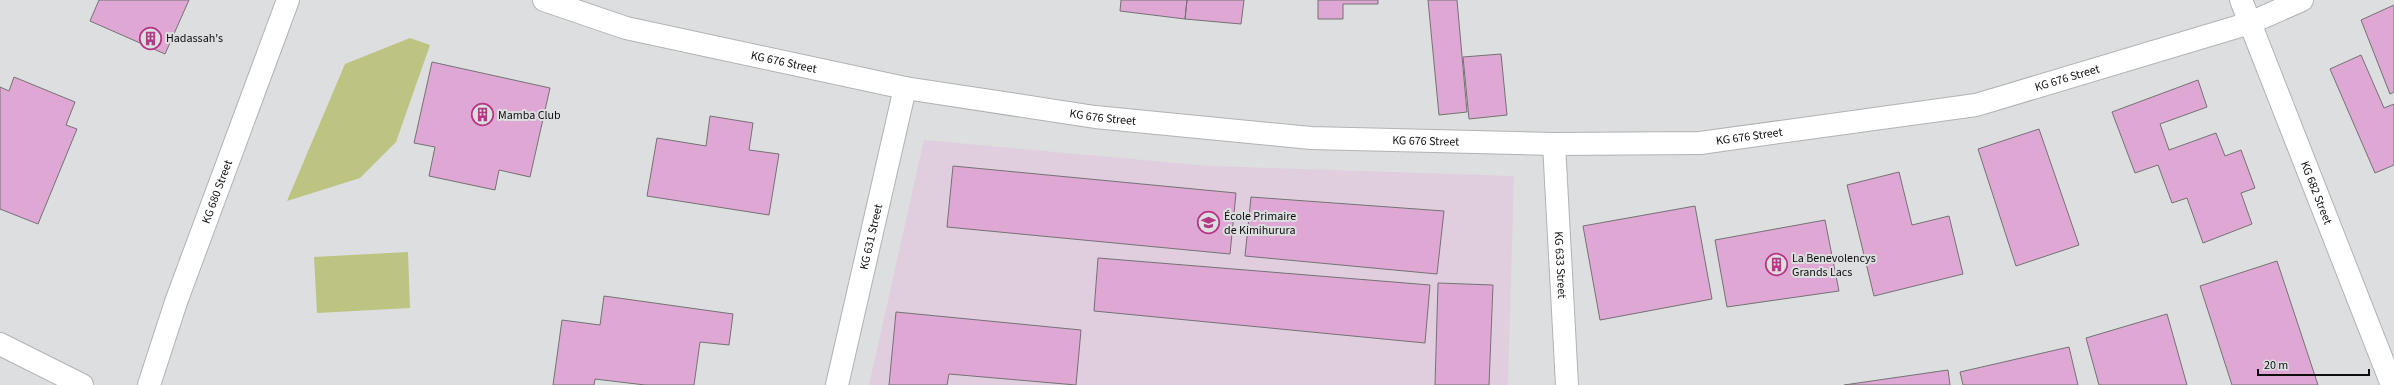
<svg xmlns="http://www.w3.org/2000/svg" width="2394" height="385" viewBox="0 0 2394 385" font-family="'Source Sans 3',sans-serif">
<rect width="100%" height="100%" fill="#dddee0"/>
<path fill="#e0cedf" d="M924 140 1209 166 1514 176 1508 385H869Z"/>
<path fill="#bdc381" d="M410 38 430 45 396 142 360 178 287 201 345 64Z
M408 252 410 308 317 313 314 257Z"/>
<path fill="#dfa8d4" stroke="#737273" d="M99 0H189L165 54 90 21Z
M1121 0H1187L1185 19 1120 11Z
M1187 0H1244L1241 24 1185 19Z
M1318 0H1378V4H1343V19H1318Z
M1428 0H1457L1467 112 1439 115Z
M2394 5V92L2390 94 2361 20Z
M1501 54 1507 115 1469 119 1463 57Z
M2361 55 2384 108 2394 104V165L2375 173 2330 69Z
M432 62 550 88 530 177 499 170 495 190 429 176 435 147 414 143Z
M14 77 75 102 66 125 77 129 38 224 0 209V87L9 91Z
M2198 80 2207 107 2160 124 2169 150 2216 133 2225 156 2241 150 2255 188 2241 193 2252 224 2203 243 2187 198 2172 203 2158 165 2135 173 2112 112Z
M710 116 753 123 749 150 779 154 769 215 647 196 657 138 706 146Z
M2039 129 2079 245 2016 266 1978 149Z
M953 166 1236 193 1230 254 947 227Z
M1899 172 1912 225 1949 216 1963 274 1874 296 1847 185Z
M1251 197 1444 211 1437 274 1245 256Z
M1695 206 1712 299 1600 320 1583 226Z
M1825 220 1839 291 1727 307 1715 240Z
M1098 258 1430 285 1425 343 1094 311Z
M2277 261 2318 385H2232L2200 286Z
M1438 283 1493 285 1489 385H1435Z
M604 296 733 314 729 345 700 342 694 385H645L595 379 594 385H553L562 320 600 325Z
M896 312 1081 330 1076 385 949 374 947 385H889Z
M2167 314 2187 385H2099L2086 338Z
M2069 347 2078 385H1963L1960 372Z
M1948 370 1950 385H1844Z"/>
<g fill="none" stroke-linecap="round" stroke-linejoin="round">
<defs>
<g id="street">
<path id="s1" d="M544 0 626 28 905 88 1095 117 1311 138 1554 144 1700 143 1976 105 2250 23 2302 0"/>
<path id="s2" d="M2241 0 2392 385"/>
<path id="s3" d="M1554 144 1567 385"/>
<path d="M0 344 82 385"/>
<path id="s4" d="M149 385 176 302 288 0"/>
<path id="s5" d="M837 385 905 88"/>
</g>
</defs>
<use href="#street" stroke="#b1b2b4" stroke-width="24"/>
<use href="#street" stroke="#fff" stroke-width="22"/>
</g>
<defs>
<symbol id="building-ring" viewBox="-11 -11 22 22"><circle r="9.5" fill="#dddee0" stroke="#b53786" stroke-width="1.5"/><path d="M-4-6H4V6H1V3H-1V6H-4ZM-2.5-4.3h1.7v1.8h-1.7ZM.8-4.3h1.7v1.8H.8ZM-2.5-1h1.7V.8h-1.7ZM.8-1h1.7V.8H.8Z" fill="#b53786"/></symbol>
<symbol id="school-ring" viewBox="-11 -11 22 22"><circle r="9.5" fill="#dddee0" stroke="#b53786" stroke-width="1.5"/><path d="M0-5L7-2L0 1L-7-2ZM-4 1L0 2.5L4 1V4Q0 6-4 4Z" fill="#b53786"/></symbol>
</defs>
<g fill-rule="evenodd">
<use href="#building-ring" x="138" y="26" width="25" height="25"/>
<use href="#building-ring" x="470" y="102" width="25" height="25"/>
<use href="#school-ring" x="1196" y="210" width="25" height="25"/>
<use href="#building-ring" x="1764" y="252" width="25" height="25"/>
</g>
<g text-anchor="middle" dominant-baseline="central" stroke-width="4" stroke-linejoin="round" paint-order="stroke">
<g font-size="12" fill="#0e0e0f" stroke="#dddee0" text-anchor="start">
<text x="166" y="38">Hadassah's</text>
<text x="498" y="115">Mamba Club</text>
<text x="1224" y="216">École Primaire<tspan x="1224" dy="14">de Kimihurura</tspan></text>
<text x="1792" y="258">La Benevolencys<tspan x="1792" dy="14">Grands Lacs</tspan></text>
</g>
<g font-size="12" fill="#0e0e0f" stroke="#dddee0">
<text stroke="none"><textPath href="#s1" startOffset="248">KG 676 Street</textPath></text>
<text stroke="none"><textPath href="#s1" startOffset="1544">KG 676 Street</textPath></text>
<text stroke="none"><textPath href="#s1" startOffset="572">KG 676 Street</textPath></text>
<text stroke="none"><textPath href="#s1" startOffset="1220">KG 676 Street</textPath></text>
<text stroke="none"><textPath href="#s1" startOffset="896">KG 676 Street</textPath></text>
<text stroke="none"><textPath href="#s4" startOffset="205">KG 680 Street</textPath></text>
<text stroke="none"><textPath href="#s2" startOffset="207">KG 682 Street</textPath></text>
<text stroke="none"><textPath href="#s5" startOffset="152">KG 631 Street</textPath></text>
<text stroke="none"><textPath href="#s3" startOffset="121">KG 633 Street</textPath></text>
</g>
</g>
<path d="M2258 369v6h111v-6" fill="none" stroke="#0e0e0f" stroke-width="2"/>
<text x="2264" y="369" font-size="12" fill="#0e0e0f" stroke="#dddee0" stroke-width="3" paint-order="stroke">20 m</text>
</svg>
